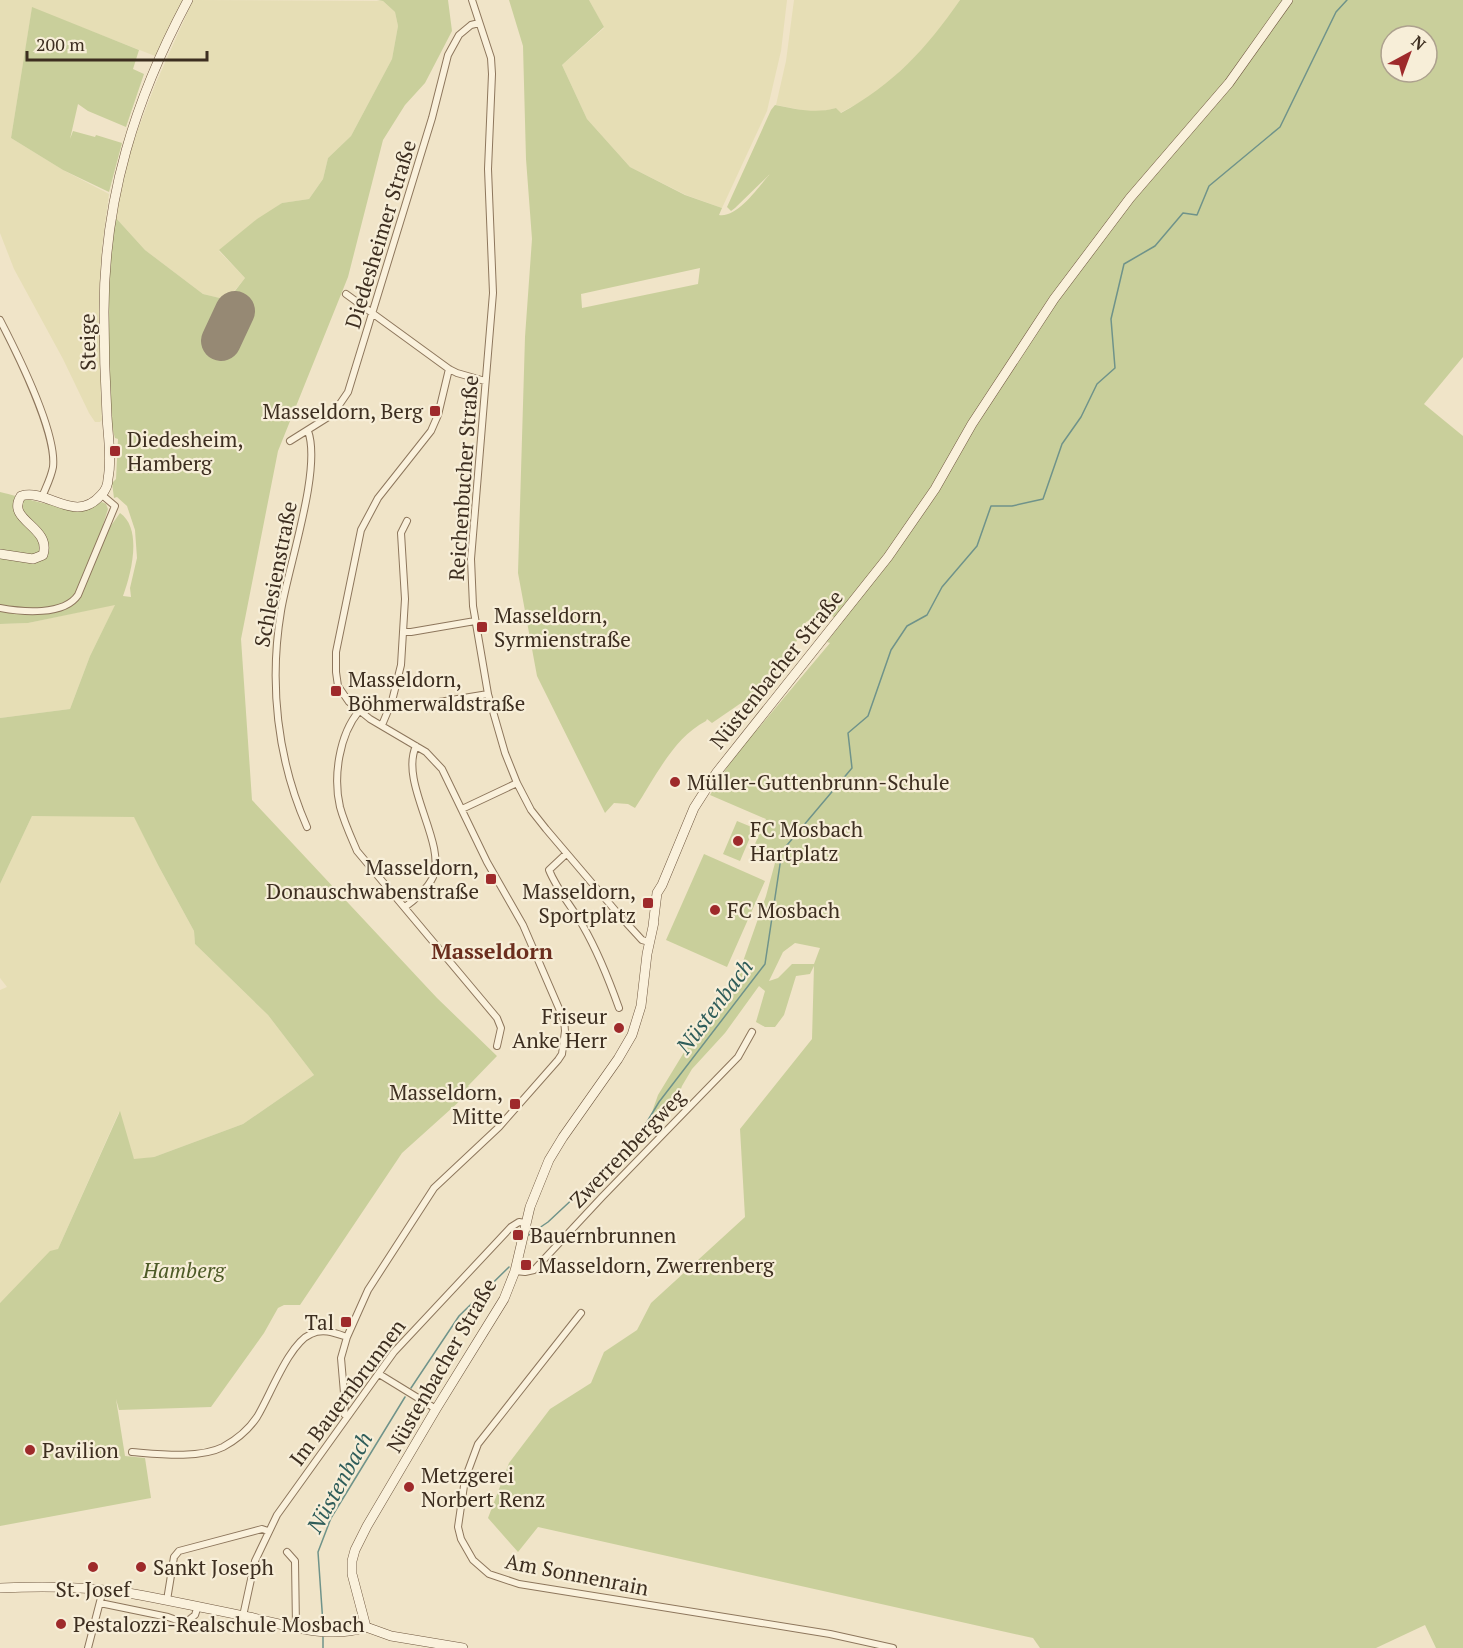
<svg xmlns="http://www.w3.org/2000/svg" width="1463" height="1648" viewBox="0 0 1463 1648" font-family="'PT Serif',serif">
<rect width="100%" height="100%" fill="#f0e4c8"/>
<path fill="#e6deb5" d="M0 0H184L155 56 32 8 11 138 63 170 109 194 102 247 99 295 102 420 100 422H95L89 413 63 359 14 269 0 233Z
M193 0 383 1 395 12 398 26 392 59 351 136 328 158 323 179 309 199 282 203 219 251 245 278 227 300 203 294 145 250 115 217 119 189 132 145 155 85Z
M589 0H787L781 51 767 111 722 208 686 195 630 167 587 119 562 65 604 28Z
M794 0H960L936 35 910 62 883 87 866 99 840 113 836 108 824 111H806L776 105 786 61Z
M116 604 90 656 70 709 0 718V624L28 623Z
M32 816H134L158 865 194 931 195 944 268 1015 314 1075 243 1124 154 1157 134 1160 119 1112 58 1249 0 1303V990L7 987 0 978V884Z"/>
<path fill="#c9cf9b" fill-rule="evenodd" d="M377 0H448L452 31 425 83 405 105 383 140 348 277 278 451 241 639 252 800 437 998 497 1056 468 1086 472 1090 402 1153 300 1305H284L278 1308 264 1333 211 1407 119 1410 116 1399 125 1456 145 1458 151 1498 0 1526V1303L50 1251 58 1249 120 1111 134 1159 154 1157 243 1124 314 1075 268 1015 195 944 194 931 158 865 134 817 32 816 0 884V718L70 709 90 656 115 605 28 623 0 624V492C29 499 75 516 102 502L106 504 108 509 103 525 110 527 120 513C143 529 131 574 123 596L131 597 130 588 137 558 135 530 127 506 117 497 114 498 112 483 116 479 118 439 115 438 111 424 104 311 115 217 145 250 203 294 228 300 245 278 219 250 257 219 282 203 309 199 323 179 328 158 351 136 392 59 398 26 395 12 383 1Z
M509 0H589L604 27 562 65 587 119 630 167 685 195 722 208 719 215C738 218 758 187 770 174L735 208 731 211 727 207 771 110 775 105C796 109 815 114 836 108L841 113C893 85 927 48 960 0H1463V357L1424 404 1463 436V1648H1436L1425 1625 1376 1648H1040L1033 1638 538 1527 518 1552 488 1518 509 1463 550 1409 591 1383 604 1352 637 1330 651 1303 745 1217 740 1129 812 1039 814 966 810 974 796 976 784 1015 775 1027H765L756 1022 765 991 759 986 725 1033 692 1069 682 1086 674 1107 663 1117 651 1115 658 1095 697 1031 733 990 766 896 775 863 751 853 766 819 710 795 734 756 755 729 757 730 830 643 827 642 843 621 825 613 806 622 787 660 766 686 712 723 707 719 706 721C673 738 655 778 635 808L628 804 614 803 605 813 537 676 518 573 525 337 532 239 526 159 523 46ZM1391 36H1427V72H1391ZM700 268 698 284 582 308 581 294ZM795 943 820 948 814 964H792L778 978 769 981 783 952Z
M32 7 139 50 133 69 144 74 126 127 88 111 78 104 70 139 73 131 95 137 96 135 122 143 109 192 63 170 11 138Z
M737 821 754 828 740 861 723 854Z
M704 854 765 881 727 967 666 940Z"/>
<g fill="none" stroke-linecap="round" stroke-linejoin="round">
<path stroke="#6f938a" stroke-width="1.5" d="M529 1235 548 1222 610 1164 639 1135 659 1102 765 964 782 851 852 768 848 733 868 716 891 650 907 626 927 615 942 587 977 546 991 506H1012L1043 499 1062 444 1081 417 1097 384 1115 368 1111 319 1124 264 1155 246 1183 213 1197 215 1209 186 1280 127 1336 12 1347 0
M411 1388 459 1316 509 1267
M323 1624 318 1552 331 1518 405 1397
M323 1636V1648"/>
<path stroke="#968974" stroke-width="40" d="M221 341 235 311"/>
<defs>
<path id="street" d="M472 0 491 58 492 74 488 169 493 293 471 559 473 606 488 694 505 753 517 783 531 810 546 829 620 916 642 940 649 942
M346 294 449 369 457 373 485 381
M0 320C16 351 57 433 53 467 51 478 46 487 42 497
M290 441 333 414 348 392 432 118 448 55 459 35 471 25 479 23
M0 608C22 612 64 616 78 595L115 506 102 495
M404 632H411L475 621
M427 704 488 694
M359 711C339 735 333 777 340 807 344 822 351 837 357 851L497 1018 501 1028 497 1046
M382 725 392 701 401 665 405 599 401 533 407 521
M462 809 517 783
M307 827C277 759 269 683 281 611 288 567 322 469 308 431
M566 854 549 870C557 890 572 907 583 926 598 952 609 980 619 1008
M405 907C415 900 428 888 433 877 447 843 399 783 416 746
M515 1271 525 1272 534 1270 602 1197 738 1057 752 1032
M581 1313 478 1444 465 1479 458 1527 461 1539 473 1560 489 1574 519 1584 830 1634 893 1648
M379 1374 436 1409
M347 1417 344 1414 345 1405 341 1358 347 1337 368 1290 434 1188 499 1127 558 1060 562 1054 565 1031 564 1020 523 925 487 862 442 769 426 752 370 719 349 702 338 686 336 672V652L361 530 378 498 431 431 438 415 449 369
M132 1452C158 1454 199 1459 223 1447 236 1440 249 1429 257 1417 270 1396 289 1343 311 1334 323 1328 335 1333 347 1337
M287 1552 295 1561 296 1627
M167 1600 174 1557 179 1551 262 1529 268 1531
M100 1603 168 1617 185 1623 195 1615 198 1606
M243 1616 255 1561 277 1515 394 1352 511 1227 519 1222 525 1223
M88 1648 103 1590"/>
<path id="secondary" d="M0 554 33 559 43 555C52 526 5 521 21 496 48 488 75 525 101 495 105 491 108 485 108 479 112 458 108 437 107 416 105 381 104 346 104 312 104 198 135 99 188 0
M653 926 657 893 662 885 694 808 717 772 888 557 935 489 972 424 1054 299 1130 198 1229 83 1288 0
M0 1588C43 1586 85 1586 128 1593 168 1600 209 1609 249 1617 286 1625 329 1640 366 1627
M366 1627 352 1574V1561L355 1550 367 1526 436 1409 504 1299 515 1271 530 1207 549 1160 563 1137 618 1059 632 1035 641 1006 647 954 654 922
M366 1627 391 1636 463 1648"/>
</defs>
<use href="#street" stroke="#8d765c" stroke-width="8"/>
<use href="#secondary" stroke="#6f573f" stroke-width="10"/>
<use href="#street" stroke="#faf1dc" stroke-width="6"/>
<use href="#secondary" stroke="#faf1dc" stroke-width="9"/>
</g>
<g fill="#9e2a2b" stroke="#f7eed8" stroke-width="2">
<rect x="429" y="405" width="12" height="12" rx="3"/>
<rect x="109" y="445" width="12" height="12" rx="3"/>
<rect x="476" y="621" width="12" height="12" rx="3"/>
<rect x="330" y="685" width="12" height="12" rx="3"/>
<circle cx="675" cy="782" r="6"/>
<circle cx="738" cy="841" r="6"/>
<rect x="485" y="873" width="12" height="12" rx="3"/>
<rect x="642" y="897" width="12" height="12" rx="3"/>
<circle cx="715" cy="910" r="6"/>
<circle cx="619" cy="1028" r="6"/>
<rect x="509" y="1098" width="12" height="12" rx="3"/>
<rect x="512" y="1229" width="12" height="12" rx="3"/>
<rect x="520" y="1259" width="12" height="12" rx="3"/>
<rect x="340" y="1316" width="12" height="12" rx="3"/>
<circle cx="30" cy="1450" r="6"/>
<circle cx="409" cy="1487" r="6"/>
<circle cx="93" cy="1567" r="6"/>
<circle cx="141" cy="1567" r="6"/>
<circle cx="61" cy="1624" r="6"/>
</g>
<g text-anchor="middle" dominant-baseline="central" stroke-width="4.5" stroke-linejoin="round" paint-order="stroke">
<g font-size="21" fill="#3d2e20" stroke="#f7eed8">
<text transform="translate(380 234) rotate(-73)">Diedesheimer Straße</text>
<text transform="translate(87 342) rotate(-91)">Steige</text>
<text transform="translate(463 478) rotate(-86)">Reichenbucher Straße</text>
<text transform="translate(275 574) rotate(-79)">Schlesienstraße</text>
<text transform="translate(776 669) rotate(-51)">Nüstenbacher Straße</text>
<text transform="translate(627 1148) rotate(-46)">Zwerrenbergweg</text>
<text transform="translate(441 1365) rotate(-60)">Nüstenbacher Straße</text>
<text transform="translate(347 1392) rotate(-53)">Im Bauernbrunnen</text>
<text transform="translate(577 1574) rotate(11)">Am Sonnenrain</text>
</g>
<g font-size="21" fill="#3d2e20" stroke="#f7eed8" text-anchor="start">
<text x="423" y="411" text-anchor="end">Masseldorn, Berg</text>
<text x="127" y="439">Diedesheim,<tspan x="127" dy="24">Hamberg</tspan></text>
<text x="494" y="615">Masseldorn,<tspan x="494" dy="24">Syrmienstraße</tspan></text>
<text x="348" y="679">Masseldorn,<tspan x="348" dy="24">Böhmerwaldstraße</tspan></text>
<text x="687" y="782">Müller-Guttenbrunn-Schule</text>
<text x="750" y="829">FC Mosbach<tspan x="750" dy="24">Hartplatz</tspan></text>
<text x="479" y="867" text-anchor="end">Masseldorn,<tspan x="479" dy="24">Donauschwabenstraße</tspan></text>
<text x="636" y="891" text-anchor="end">Masseldorn,<tspan x="636" dy="24">Sportplatz</tspan></text>
<text x="727" y="910">FC Mosbach</text>
<text x="607" y="1016" text-anchor="end">Friseur<tspan x="607" dy="24">Anke Herr</tspan></text>
<text x="503" y="1092" text-anchor="end">Masseldorn,<tspan x="503" dy="24">Mitte</tspan></text>
<text x="530" y="1235">Bauernbrunnen</text>
<text x="538" y="1265">Masseldorn, Zwerrenberg</text>
<text x="334" y="1322" text-anchor="end">Tal</text>
<text x="42" y="1450">Pavilion</text>
<text x="421" y="1475">Metzgerei<tspan x="421" dy="24">Norbert Renz</tspan></text>
<text x="153" y="1567">Sankt Joseph</text>
<text x="93" y="1589" text-anchor="middle">St. Josef</text>
<text x="73" y="1624">Pestalozzi-Realschule Mosbach</text>
</g>
<g font-size="21" font-style="italic" fill="#4d5a26" stroke="#f7eed8">
<text x="184" y="1270">Hamberg</text>
</g>
<g font-size="22" font-weight="bold" fill="#6b2e1e" stroke="#f7eed8">
<text x="492" y="950">Masseldorn</text>
</g>
<g font-size="22" font-style="italic" fill="#2f5d5a" stroke="#f7eed8">
<text transform="translate(714 1006) rotate(-53)">Nüstenbach</text>
<text transform="translate(339 1482) rotate(-61)">Nüstenbach</text>
</g>
</g>
<g transform="translate(1409 54) rotate(41)"><circle r="28" fill="#f7eed8" stroke="#ada18e" stroke-width="1.5"/>
<path d="M0-4.5L10 22L0 15L-10 22Z" fill="#9e2a2b"/>
<text y="-9" font-size="16" font-weight="bold" text-anchor="middle" fill="#3d2e20">N</text>
</g>
<path d="M27 51v9h180v-9" fill="none" stroke="#3d2e20" stroke-width="3"/>
<text x="36" y="51" font-size="18" fill="#3d2e20" stroke="#f7eed8" stroke-width="4.5" paint-order="stroke">200 m</text>
</svg>
